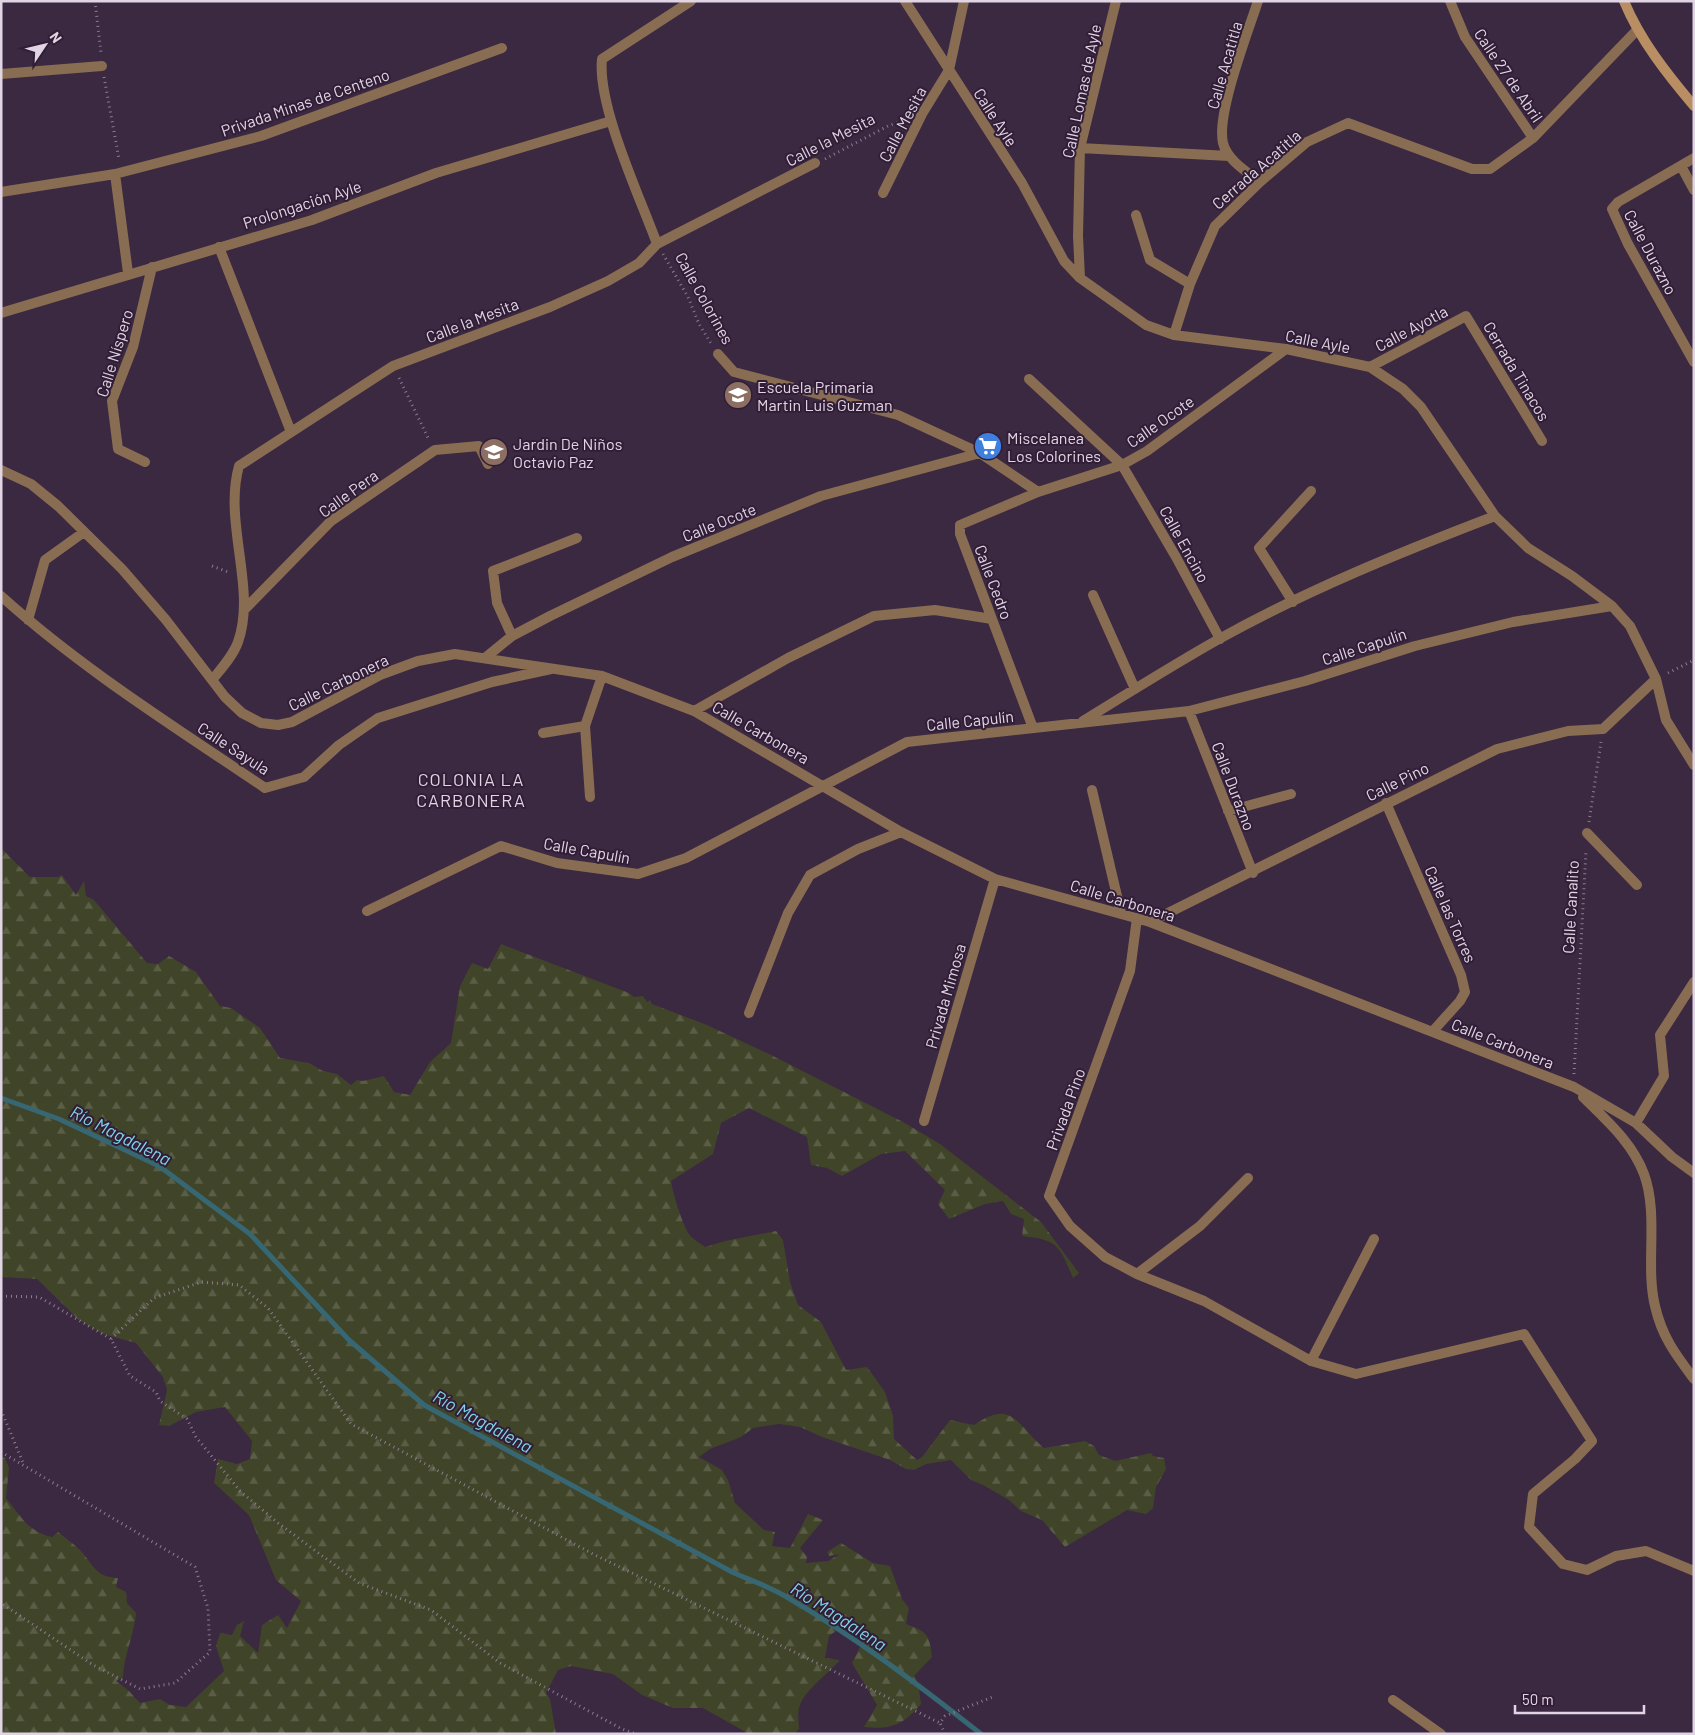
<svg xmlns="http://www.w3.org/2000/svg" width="1695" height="1735" viewBox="0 0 1695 1735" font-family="Barlow,sans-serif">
<defs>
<pattern id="forest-firs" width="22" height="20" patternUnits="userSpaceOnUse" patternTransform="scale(1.25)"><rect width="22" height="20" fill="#404428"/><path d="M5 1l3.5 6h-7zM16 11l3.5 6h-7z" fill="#5b5e47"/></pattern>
</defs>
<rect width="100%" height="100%" fill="#3b2841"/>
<path fill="url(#forest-firs)" d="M1 848 30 877H58L62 875 76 895 84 881 86 896 94 900 147 963 158 964 169 956 196 972 220 1006 231 1008 260 1028 280 1058 309 1063 323 1071 337 1074 351 1085 357 1080 363 1081 384 1076 394 1092 410 1095 430 1062 451 1043 460 986 472 963 488 969 501 944 629 993 634 997 643 996 647 1002 650 1000 652 1004 707 1025 773 1056 903 1122 940 1144 1041 1222 1079 1273 1073 1278C1059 1245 1058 1240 1022 1236L1024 1219 1011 1214 1003 1201 985 1204 949 1219 938 1204 945 1190 905 1151 881 1154 842 1176 827 1168 811 1165 807 1137 749 1108 721 1123 713 1154 671 1181C673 1194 682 1223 689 1234 692 1239 700 1243 705 1247L725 1241 776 1231 783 1240 790 1282 798 1305 821 1322 846 1370 867 1367 885 1392 893 1416 894 1439 917 1460 922 1457 950 1420 974 1425C1012 1398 1017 1425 1044 1448L1085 1441 1094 1446 1099 1455 1115 1461 1151 1453 1153 1456 1164 1458 1166 1469 1156 1487 1153 1508 1146 1514 1127 1510 1065 1547 1042 1520 1021 1511 1009 1500 983 1485 971 1480 951 1460 926 1464 914 1470 906 1469 890 1460 822 1437 800 1427 779 1424 753 1428 741 1437 710 1449 699 1457 722 1470 728 1480 735 1503 764 1530 775 1532 772 1546 790 1548 808 1514 823 1520 800 1548 807 1557 806 1563 828 1561 840 1554 829 1556 827 1552 841 1543 873 1563 890 1566 902 1599 909 1608 906 1624C928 1633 929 1633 932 1657L914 1676 918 1683 921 1704C904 1724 892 1730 864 1727L877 1705 852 1663 867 1634 850 1621 829 1636 825 1658 840 1660C829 1673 806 1689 800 1705 797 1711 799 1722 799 1729L794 1734H749L703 1708H673L642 1695 613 1674 571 1666 558 1670 546 1693 550 1699 556 1734H1V1457L5 1458 9 1468 6 1498C21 1516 27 1531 52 1537L58 1532C65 1538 73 1543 79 1549 93 1563 94 1577 118 1578L116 1587 126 1592 127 1603 136 1613C134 1635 124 1655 123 1677L116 1681 128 1690 140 1703 160 1699 170 1705 186 1707 224 1671 216 1646 220 1633 232 1635 237 1625 244 1621 240 1636 258 1653 262 1625 278 1615 287 1628 301 1601 276 1580 249 1515 214 1483 218 1459 237 1464 250 1459 252 1441 225 1407 196 1412 169 1426 159 1425 167 1390 163 1377 136 1343 103 1334 79 1320 37 1279 1 1277Z"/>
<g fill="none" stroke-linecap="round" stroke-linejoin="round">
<path stroke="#376773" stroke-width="5" d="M1 1098 59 1119 159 1166 250 1234 349 1340 424 1405 732 1572C750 1580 768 1586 785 1596 854 1636 919 1685 981 1734"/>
<path stroke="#8c7c91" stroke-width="3" stroke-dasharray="1 4" stroke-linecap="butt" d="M95 1 101 53
M104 77 119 159
M825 159 888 126 904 120
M663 254 688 297 699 324 712 345
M399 378 429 440
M212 566 228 572
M1668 673 1694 660
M1589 822 1601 742
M1574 1074 1586 851
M1 1296 39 1297 111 1339 130 1376 156 1392 160 1401 187 1419 196 1437 240 1491 278 1523 359 1583 431 1610 500 1663 622 1729 636 1734
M111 1339 154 1298 202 1282 239 1285 268 1308 351 1424 593 1554 940 1723
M1 1410 24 1465
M1 1452 195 1567 208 1608 210 1652 175 1683 140 1689 93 1665 1 1603
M945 1734 940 1723 945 1716 995 1696"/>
<path stroke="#886d52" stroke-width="10" d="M905 1 1022 183 1064 261 1080 278 1146 325 1174 335 1286 349 1370 367 1403 389 1421 407 1495 516 1528 548 1572 576 1612 606 1630 626 1656 679 1666 720 1694 765
M1258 1C1248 32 1216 114 1223 143 1227 160 1247 172 1260 182
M1450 1 1465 37 1533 138
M1 74 102 66
M1080 148 1229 156
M1694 158 1618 202 1612 209 1628 244 1694 362
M1681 166 1694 190
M115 174 128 273
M1 192 115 174 261 136 502 48
M883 193 922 114 949 70 964 1
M1136 215 1150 260 1190 284
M657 244C640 197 597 106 602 59L691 1
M219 247 291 432
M1080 278 1078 236 1080 148 1116 1
M1 313 312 220 436 173 611 121
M1174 335 1190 284 1215 226 1260 182 1307 142 1348 123 1472 169H1490L1533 138 1637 30
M718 354 734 372 898 415 980 453 1038 492
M1370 367 1466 316 1542 441
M1029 379 1122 465 1176 557 1220 639
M145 462 118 449 112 401 133 347 152 267
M1 470 31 484 58 506 122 569 166 620 225 697 242 713 261 723 278 725 292 722 380 675 418 661 455 654 602 676 694 711 901 832 995 879 1150 922 1574 1087 1636 1123 1672 1157 1694 1173
M1093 595 1135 689
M1 596C82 669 175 727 265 788L304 777 339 745 378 718 492 682 551 669
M1293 602 1259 548 1311 491
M244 610 331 521 435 450 479 446 488 464
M28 620 45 560 84 532
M512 636 497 603 493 571 577 538
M485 658 512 636 550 616 672 557 821 496 980 453
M212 680C221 669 233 656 238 642 257 589 223 522 239 466L393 366 550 307 608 281 639 263 657 244 815 163
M694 711 788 658 874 616 935 610 992 619
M1189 711 1253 873
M1083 721C1128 693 1173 665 1219 639 1307 590 1401 552 1495 516
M1033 728 960 534V525L1038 492 1122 465 1147 451 1286 349
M543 733 585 726
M1092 790 1121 913
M590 797 585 726 602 676
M1386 803 1461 975 1465 992 1460 1001 1433 1031
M1228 811 1291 794
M1587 833 1637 885
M367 911 501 846 557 863 638 874 686 858 907 742 1189 711 1305 681 1415 646 1513 622 1612 606
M1137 918 1130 971 1049 1196 1070 1226 1105 1257 1137 1274 1204 1301 1311 1361 1356 1374 1524 1334 1592 1441 1575 1459 1533 1494 1529 1527 1563 1564 1587 1570 1616 1556 1646 1551 1694 1571
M1150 922 1497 749 1568 731 1603 729 1656 679
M749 1013 788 913 810 875 858 849 901 832
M1583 1097C1606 1120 1632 1142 1644 1174 1659 1215 1645 1265 1655 1306 1662 1337 1676 1355 1694 1379
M924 1121 995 879
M1636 1123 1664 1076 1660 1035 1694 982
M1137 1274 1200 1226 1248 1178
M1311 1361 1374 1239
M1393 1700 1441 1734"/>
<path stroke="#b98e63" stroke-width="10" d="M1624 1C1640 40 1667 74 1694 106"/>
</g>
<defs>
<symbol id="school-disc" viewBox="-11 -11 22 22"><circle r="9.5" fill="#8d6e63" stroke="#311e36"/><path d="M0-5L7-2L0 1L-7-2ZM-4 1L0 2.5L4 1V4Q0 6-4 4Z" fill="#fff"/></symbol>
<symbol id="supermarket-disc" viewBox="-11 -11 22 22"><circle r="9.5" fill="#3f7fe0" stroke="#311e36"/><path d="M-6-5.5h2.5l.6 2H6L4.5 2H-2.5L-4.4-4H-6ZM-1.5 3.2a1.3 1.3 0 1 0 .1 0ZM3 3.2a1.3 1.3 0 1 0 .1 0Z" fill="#fff"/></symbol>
</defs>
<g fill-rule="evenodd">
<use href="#school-disc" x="722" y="379" width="32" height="32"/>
<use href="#supermarket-disc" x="972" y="430" width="32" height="32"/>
<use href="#school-disc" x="478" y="436" width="32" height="32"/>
</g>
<g text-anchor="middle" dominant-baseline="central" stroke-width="4" stroke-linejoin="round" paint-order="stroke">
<g font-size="16" fill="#e1d5e5" stroke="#311e36">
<text transform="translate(1224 65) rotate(-74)">Calle Acatitla</text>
<text transform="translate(1509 75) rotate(56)">Calle 27 de Abril</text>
<text transform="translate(1081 91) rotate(-78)">Calle Lomas de Ayle</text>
<text transform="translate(305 102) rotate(-19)">Privada Minas de Centeno</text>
<text transform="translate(996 117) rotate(57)">Calle Ayle</text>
<text transform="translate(902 124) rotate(-62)">Calle Mesita</text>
<text transform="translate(830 139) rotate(-27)">Calle la Mesita</text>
<text transform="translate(1256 169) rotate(-41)">Cerrada Acatitla</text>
<text transform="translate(302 204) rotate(-18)">Prolongación Ayle</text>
<text transform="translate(1651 252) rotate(62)">Calle Durazno</text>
<text transform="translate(705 298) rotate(61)">Calle Colorines</text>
<text transform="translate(472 320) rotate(-21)">Calle la Mesita</text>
<text transform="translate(1411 328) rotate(-28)">Calle Ayotla</text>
<text transform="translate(1318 341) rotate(11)">Calle Ayle</text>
<text transform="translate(114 353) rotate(-73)">Calle Níspero</text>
<text transform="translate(1517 371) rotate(59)">Cerrada Tinacos</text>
<text transform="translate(1160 421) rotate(-35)">Calle Ocote</text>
<text transform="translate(348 493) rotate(-36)">Calle Pera</text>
<text transform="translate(719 522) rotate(-22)">Calle Ocote</text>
<text transform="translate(1185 544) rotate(61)">Calle Encino</text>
<text transform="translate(994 582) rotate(69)">Calle Cedro</text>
<text transform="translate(1364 646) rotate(-18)">Calle Capulín</text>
<text transform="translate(338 682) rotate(-26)">Calle Carbonera</text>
<text transform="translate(970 720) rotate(-6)">Calle Capulín</text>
<text transform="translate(761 732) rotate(30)">Calle Carbonera</text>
<text transform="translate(234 748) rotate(33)">Calle Sayula</text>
<text transform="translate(1397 781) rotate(-26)">Calle Pino</text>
<text transform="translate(1234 786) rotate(69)">Calle Durazno</text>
<text transform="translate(587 850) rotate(10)">Calle Capulín</text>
<text transform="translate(1123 900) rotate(17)">Calle Carbonera</text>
<text transform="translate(1570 907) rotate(-87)">Calle Canalito</text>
<text transform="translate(1451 914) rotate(66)">Calle las Torres</text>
<text transform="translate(945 996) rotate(-74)">Privada Mimosa</text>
<text transform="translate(1503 1043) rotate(22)">Calle Carbonera</text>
<text transform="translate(1065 1109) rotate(-70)">Privada Pino</text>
</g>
<g font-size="16" fill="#e1d5e5" stroke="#311e36" text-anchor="start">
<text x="757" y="386">Escuela Primaria<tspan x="757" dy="18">Martin Luis Guzman</tspan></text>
<text x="1007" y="437">Miscelanea<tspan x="1007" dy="18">Los Colorines</tspan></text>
<text x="513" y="443">Jardin De Niños<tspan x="513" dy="18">Octavio Paz</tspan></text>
</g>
<g font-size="18" letter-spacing="1" fill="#e1d5e5" stroke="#311e36">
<text x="471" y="779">COLONIA LA<tspan x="471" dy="21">CARBONERA</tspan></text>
</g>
<g font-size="18" font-style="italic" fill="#81d3e9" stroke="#311e36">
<text transform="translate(121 1135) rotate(27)">Río Magdalena</text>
<text transform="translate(483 1421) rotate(29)">Río Magdalena</text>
<text transform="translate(839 1616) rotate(33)">Río Magdalena</text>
</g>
</g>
<rect width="1695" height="1735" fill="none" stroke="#e1d5e5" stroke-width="5"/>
<g transform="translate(45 45) rotate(55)" stroke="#311e36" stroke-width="4" paint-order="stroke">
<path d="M0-4L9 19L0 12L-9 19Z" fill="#e1d5e5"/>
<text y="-8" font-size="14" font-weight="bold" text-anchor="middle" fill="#e1d5e5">N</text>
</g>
<path d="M1515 1705v8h129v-8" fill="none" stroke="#e1d5e5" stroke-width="2.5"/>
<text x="1522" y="1705" font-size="15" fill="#e1d5e5" stroke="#311e36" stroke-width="4" paint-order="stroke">50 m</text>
</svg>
